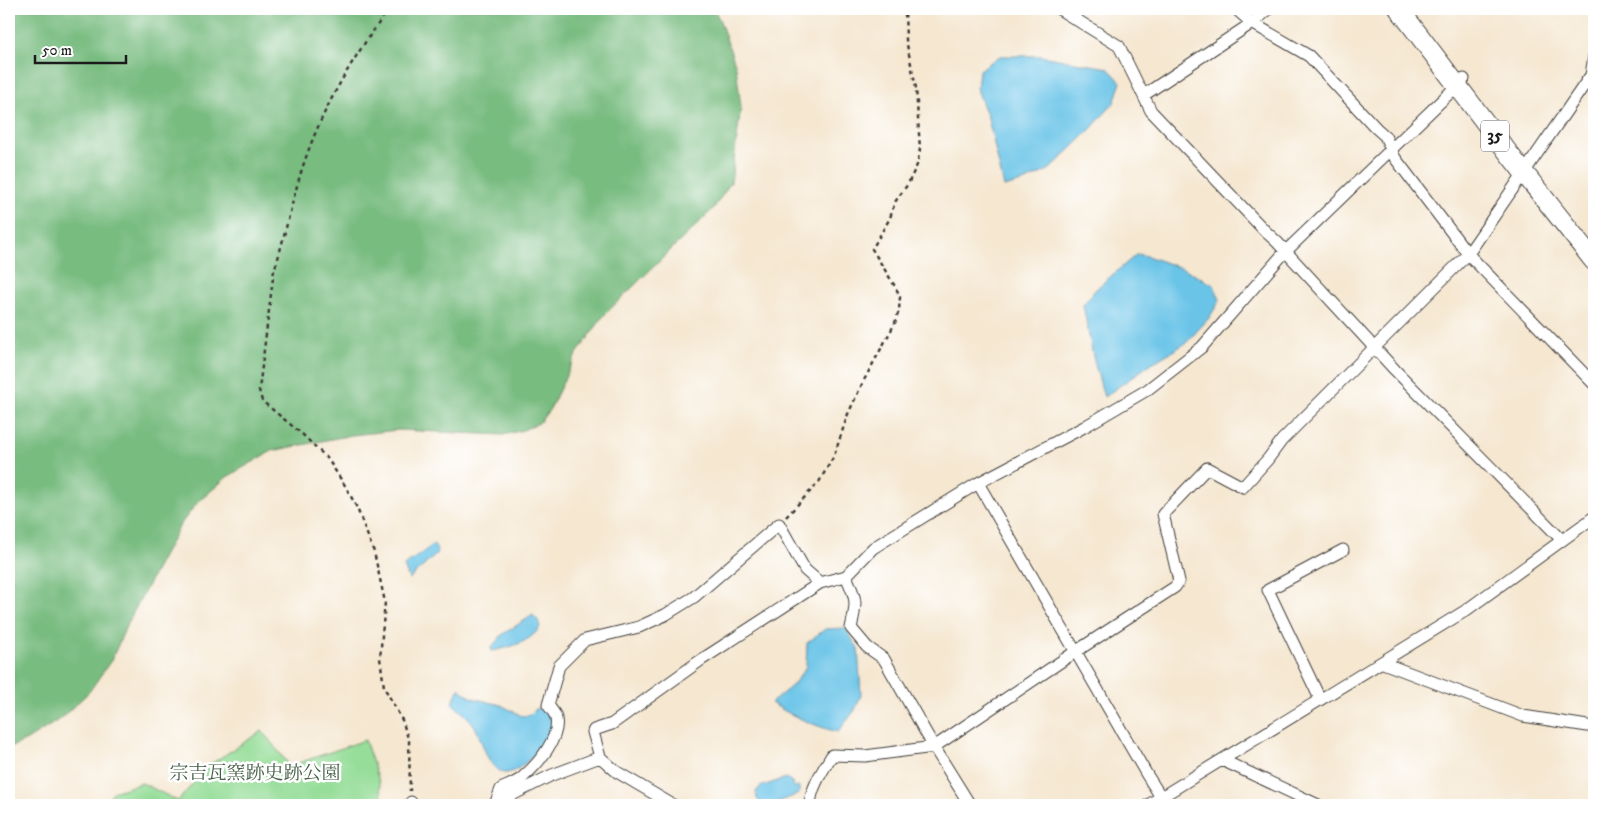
<svg xmlns="http://www.w3.org/2000/svg" width="1603" height="814" viewBox="0 0 1603 814" font-family="'IM FELL DW Pica','Noto Serif JP',serif">
<rect width="100%" height="100%" fill="#fff"/>
<filter id="ink" filterUnits="userSpaceOnUse"><feTurbulence type="fractalNoise" baseFrequency=".02" numOctaves="2"/><feDisplacementMap in="SourceGraphic" scale="10" xChannelSelector="R" yChannelSelector="G"/><feConvolveMatrix kernelMatrix="1 2 1 2 8 2 1 2 1" color-interpolation-filters="sRGB"/></filter>
<filter id="wash" filterUnits="userSpaceOnUse"><feTurbulence type="fractalNoise" baseFrequency=".0096" numOctaves="4" result="noise"/><feDisplacementMap in="SourceGraphic" scale="20" xChannelSelector="R" yChannelSelector="G"/><feGaussianBlur stdDeviation="1.12" result="paint"/><feColorMatrix in="noise" values="0 0 0 0 0 0 0 0 0 0 0 0 0 0 0 0 0 1.4 0 .05"/><feComposite in="paint" operator="in"/></filter>
<g filter="url(#wash)">
<rect width="100%" height="100%" fill="#f5e7d0"/>
<path fill="#95dd98" stroke="#587c5a" d="M262 731 290 766 365 740 379 781 383 805H103L113 792 142 783 178 801 209 765Z"/>
<path fill="#78bc80" stroke="#4a6c4e" d="M9 9H714L720 21 736 67 741 107 731 182 713 209 605 314 576 355 550 409 539 423 523 430 503 435 398 430 352 435 272 451 227 477 197 503 180 525 127 624 112 659 89 692 60 719 27 740 9 748Z"/>
<path fill="#6bc4e8" stroke="#447082" d="M1000 56H1041L1108 68 1121 82 1114 103 1087 133 1050 169 1026 181 1004 187 988 118 977 89 979 70Z
M1137 254 1147 256 1184 269 1214 285 1220 300 1209 318 1186 343 1149 365 1104 397 1094 361 1083 305 1096 289Z
M434 544 438 553 409 579 404 566Z
M533 615 538 620 540 627C531 642 509 648 492 651L491 648 503 634Z
M845 628 858 648 861 695 855 710 838 732C814 726 792 716 771 703L793 685 806 667 807 643 825 629Z
M459 688 472 698 501 705 522 716 530 715 537 708C543 711 550 713 552 720 557 735 519 776 504 773 487 770 482 738 474 725 469 717 459 710 452 703Z
M786 778 792 782 794 787H799V794L770 805H763L757 799 756 792 760 787Z"/>
</g>
<g filter="url(#ink)">
<g fill="none" stroke-linecap="round" stroke-linejoin="round">
<defs>
<path id="minor" d="M1059 9 1119 46 1151 111 1265 231 1277 242 1395 370 1562 540
M1236 9 1252 23 1309 56 1376 128 1385 136 1395 158 1468 254 1594 384
M1144 95 1252 23 1269 9
M978 483 1147 775 1161 797
M846 576C857 600 857 602 851 628L867 647 884 659 934 747 970 805
M1383 663 1523 716 1594 727
M1320 699 1268 590 1343 550
M1222 760 1318 805
M496 802 501 789C507 786 516 783 522 778 537 765 563 736 555 715 553 711 550 708 548 705L559 666 585 640 639 627 665 615 694 597 779 524 805 570 820 583
M494 804 552 775 600 757
M411 805V802
M673 805 617 772 600 757 593 732 594 730 612 724 701 660 820 583 846 576 873 548 978 483 1084 427 1147 390 1202 347 1284 253 1464 79
M810 805C811 787 823 770 832 755L865 756 934 747 1075 652 1175 587 1179 581 1163 514 1207 468 1243 487 1268 459 1282 440 1468 254 1591 75 1594 56
M1148 805 1465 611 1594 517"/>
<path id="primary" d="M1399 9 1513 159 1594 261"/>
</defs>
<use href="#minor" stroke="#3d3a37" stroke-width="13"/>
<use href="#primary" stroke="#3d3a37" stroke-width="21"/>
<path stroke="#3d3a37" stroke-width="2.5" stroke-dasharray="4 4" stroke-linecap="butt" d="M389 9C353 57 322 108 303 166 293 197 286 230 277 262L274 270 259 390 262 401 302 434 327 458 346 487 357 508 374 552 385 602 380 658 384 687 402 720 409 741 410 791
M786 517 819 482 834 456 848 414 863 382 895 323 899 310 900 297 896 288 872 249 890 218 895 202 908 184 917 165 920 149 916 88 906 40 905 9"/>
<use href="#minor" stroke="#fff" stroke-width="11"/>
<use href="#primary" stroke="#fff" stroke-width="19"/>
</g>
</g>
<g text-anchor="middle" dominant-baseline="central" stroke-width="5" stroke-linejoin="round" paint-order="stroke">
<rect fill="#fff" stroke="#606060" stroke-width="1" x="1481" y="120.5" width="28" height="31" rx="4"/>
<g font-size="18" font-weight="bold" fill="#1c1c1c">
<text x="1495" y="136">35</text>
</g>
<g font-size="19" fill="#466047" stroke="#fff">
<text x="255" y="773">宗吉瓦窯跡史跡公園</text>
</g>
</g>
<rect width="1603" height="814" fill="none" stroke="#fff" stroke-width="30"/>
<path d="M35 55v8h91v-8" fill="none" stroke="#1c1c1c" stroke-width="2.5"/>
<text x="42" y="55" font-size="15" fill="#1c1c1c" stroke="#ffffff" stroke-width="4" paint-order="stroke">50 m</text>
</svg>
